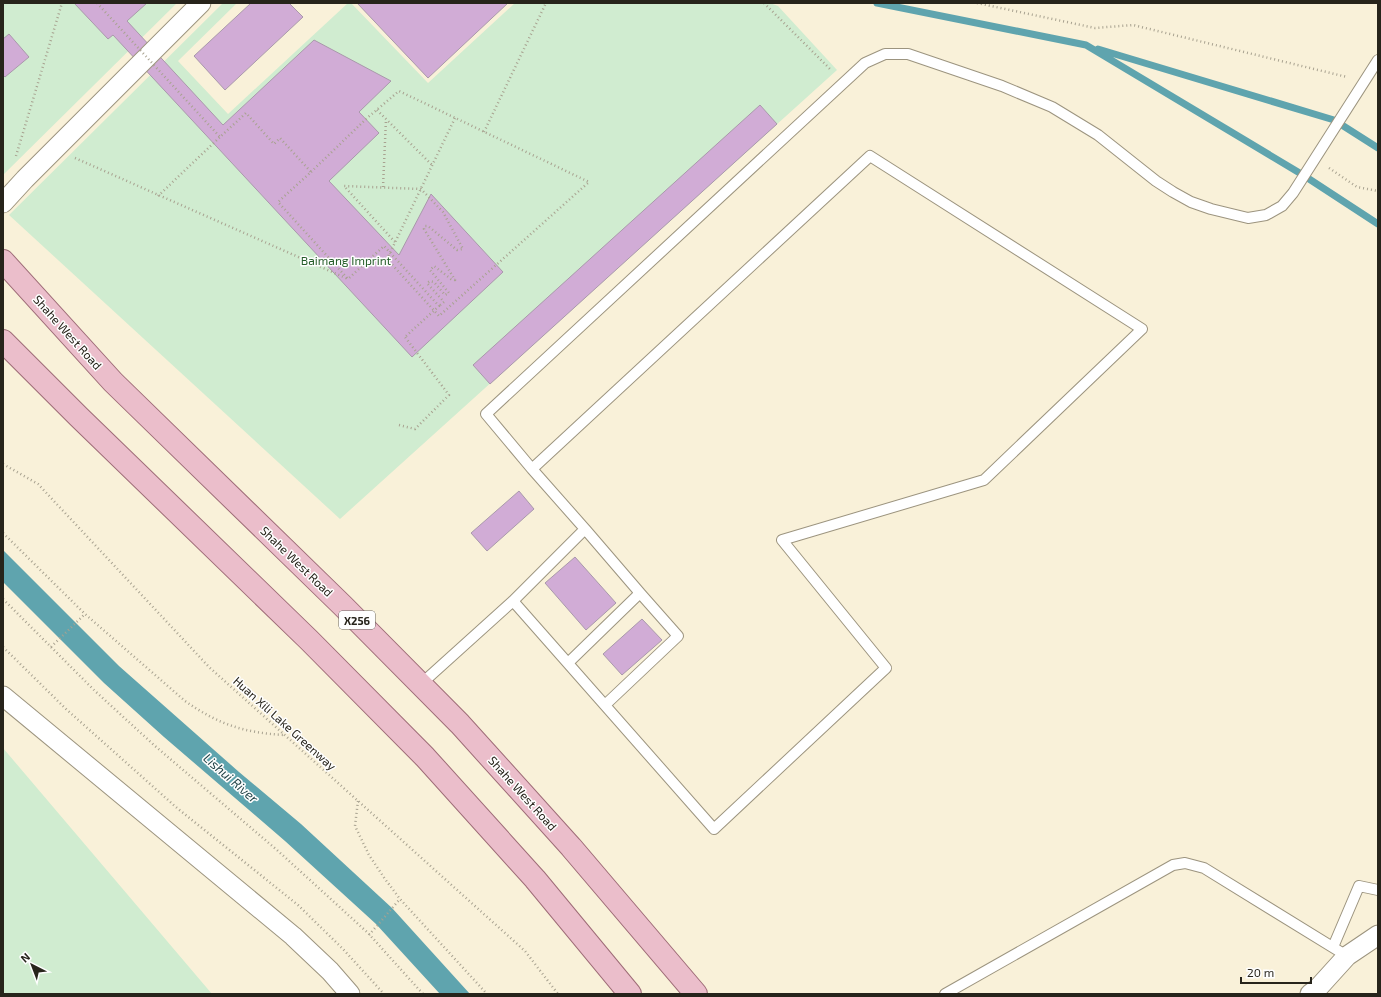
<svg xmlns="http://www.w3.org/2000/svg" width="1381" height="997" viewBox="0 0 1381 997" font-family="'Exo 2',sans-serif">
<rect width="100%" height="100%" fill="#f9f1d9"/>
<path fill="#d0ecd0" d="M3 3H177L3 175Z
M223 3H237L178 61 228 114 348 3H351L428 83 515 3H770L778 6 837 70 340 519 9 215Z
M3 748 212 994H3Z"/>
<path fill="#5fa4ae" d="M3 550 119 666 239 772 301 824 392 908 470 994H440L376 924 285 841 164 737 104 683 3 582Z"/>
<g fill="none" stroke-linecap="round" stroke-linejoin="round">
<path stroke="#5fa4ae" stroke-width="7" d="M877 3 1086 45 1303 175 1378 224
M1098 49 1334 120 1378 148"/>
</g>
<path fill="#d1acd6" stroke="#a999ab" d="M74 3H147L127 21 223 125 314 40 391 81 359 112 379 133 329 181 399 255 431 194 503 272 412 357 113 35 108 39Z
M251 3H289L303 17 225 90 194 56Z
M357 3H508L428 78Z
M9 34 29 57 5 77 3 75V39Z
M760 105 777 124 490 384 473 365Z
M519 491 534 509 487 551 471 533Z
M575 557 616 603 586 630 545 583Z
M642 619 662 640 622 675 603 654Z"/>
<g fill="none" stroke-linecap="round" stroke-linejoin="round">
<defs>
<path id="lane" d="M532 469 486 414 865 63 885 54H908L1002 86 1052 107 1098 135 1156 181 1173 192 1191 202 1211 209 1248 218 1266 215 1282 206 1293 193 1378 60
M568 663 640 593 585 529
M421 684 513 601 585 529 532 469 870 156 1142 329 984 480 782 540 886 668 714 829 513 601
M605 705 678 636 640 593
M1333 947 1359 886 1378 890
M945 994 1173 865 1185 863 1204 868 1347 956"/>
<path id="street" d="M3 203 25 179 201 3
M3 696 293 936 330 971 350 994
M1310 994 1318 988 1347 956 1378 935"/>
<path id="primary" d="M3 261 113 382 343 606 460 724 571 847 696 994
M3 341 79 417 309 640 425 757 535 879 630 994"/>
</defs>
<use href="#lane" stroke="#9c947f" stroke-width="12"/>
<use href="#street" stroke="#9c947f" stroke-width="21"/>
<use href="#primary" stroke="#9e6c77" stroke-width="24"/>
<path stroke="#a8a290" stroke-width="2.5" stroke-dasharray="1 3" stroke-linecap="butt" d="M764 3 831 70
M977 3 1095 28 1133 25 1347 77
M377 110 432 165
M484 132 546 3
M16 156 62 3
M75 158 348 279
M1329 168 1357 187 1378 191
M311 172 366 119 399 91 589 182 439 316 387 259 455 118
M383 187 386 119
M158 196 220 137
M395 242 344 186 421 189 443 212 463 249 457 250 428 226H425L424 229 455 280 451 279 434 266 430 270 449 293 445 295 434 282 430 281 427 283 444 302 439 306
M399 425 415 429 449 395 405 337
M3 464 38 484 209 667 525 951 558 994
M3 533 85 614 185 701C218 724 244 733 285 735
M3 599 95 691 155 746 277 850 368 933 423 994
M3 647 66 709 177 808 298 905 343 949 384 994
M51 647 85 614
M358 801 355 826 369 855 385 879 400 899 487 994
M369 935 400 899"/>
<use href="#lane" stroke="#fff" stroke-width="10"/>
<use href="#street" stroke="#fff" stroke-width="19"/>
<use href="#primary" stroke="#ebbecb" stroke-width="22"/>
<path stroke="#a8a290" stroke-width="2.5" stroke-dasharray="1 3" stroke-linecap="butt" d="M97 3 220 137 246 113 274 144 280 138 311 172 278 202 348 279 384 246 439 306 405 337"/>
</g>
<g text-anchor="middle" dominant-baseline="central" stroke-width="3" stroke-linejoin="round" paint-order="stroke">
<rect fill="#fefefe" stroke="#68655f" stroke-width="1" x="339" y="611" width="36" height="18" rx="3"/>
<g font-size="11" font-weight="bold" fill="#27241b">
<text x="357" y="620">X256</text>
</g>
<g font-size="12" fill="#245c28" stroke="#fefefe">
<text x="346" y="260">Baimang Imprint</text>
</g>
<g font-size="12" fill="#27241b" stroke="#fefefe">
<text transform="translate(68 332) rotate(48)">Shahe West Road</text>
<text transform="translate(297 561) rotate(44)">Shahe West Road</text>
<text transform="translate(285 723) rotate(42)">Huan Xili Lake Greenway</text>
<text transform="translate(523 793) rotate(48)">Shahe West Road</text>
</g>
<g font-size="13" font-style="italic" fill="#1c3f43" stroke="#fefefe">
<text transform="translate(231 778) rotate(41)">Lishui River</text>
</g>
</g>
<rect width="1381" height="997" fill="none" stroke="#27241b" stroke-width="8"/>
<g transform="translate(32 965) rotate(318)" stroke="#fefefe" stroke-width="3" paint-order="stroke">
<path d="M0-3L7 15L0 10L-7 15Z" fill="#27241b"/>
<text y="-6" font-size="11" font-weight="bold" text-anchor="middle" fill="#27241b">N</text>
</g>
<path d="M1241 977v6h70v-6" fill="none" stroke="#27241b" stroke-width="2"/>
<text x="1247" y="977" font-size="12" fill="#27241b" stroke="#fefefe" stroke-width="3" paint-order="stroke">20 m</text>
</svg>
